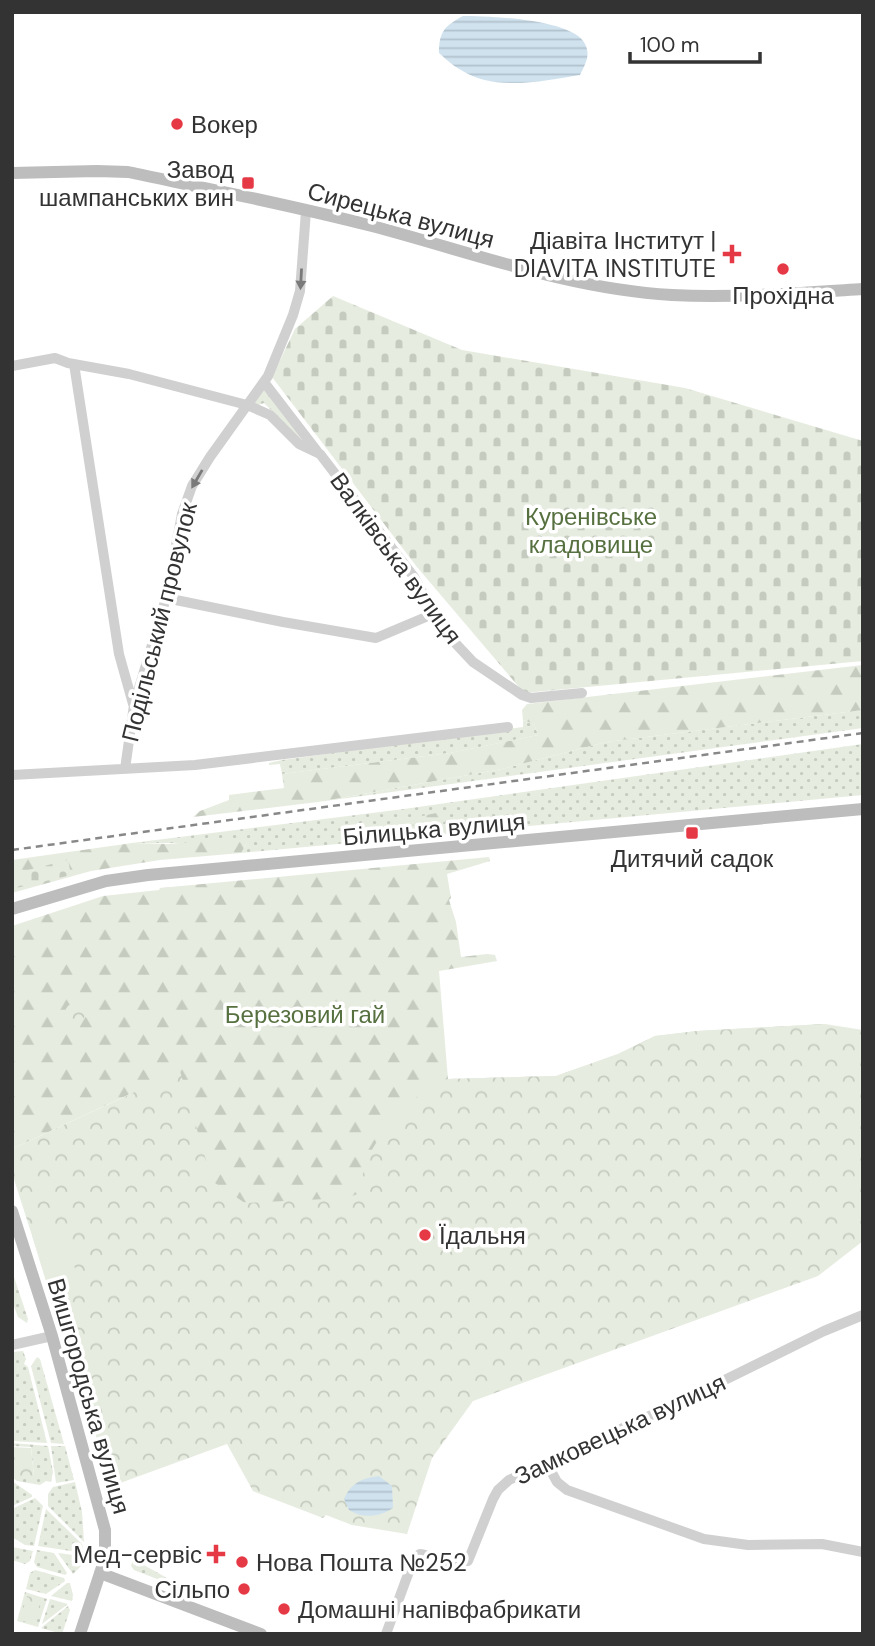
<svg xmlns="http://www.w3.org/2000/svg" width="875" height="1646" viewBox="0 0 875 1646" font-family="'DM Sans',sans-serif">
<defs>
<pattern id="grass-dots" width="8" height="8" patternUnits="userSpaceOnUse" patternTransform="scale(1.75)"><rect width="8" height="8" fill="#e6ecdf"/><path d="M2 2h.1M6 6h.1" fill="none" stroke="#c6cbc0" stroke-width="1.8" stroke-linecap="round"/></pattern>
<pattern id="forest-firs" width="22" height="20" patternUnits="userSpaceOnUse" patternTransform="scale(1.75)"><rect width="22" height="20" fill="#e6ecdf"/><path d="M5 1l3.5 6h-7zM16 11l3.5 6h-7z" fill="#c6cbc0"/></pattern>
<pattern id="cemetery-stones" width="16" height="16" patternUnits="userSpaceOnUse" patternTransform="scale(1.75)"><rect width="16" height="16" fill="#e6ecdf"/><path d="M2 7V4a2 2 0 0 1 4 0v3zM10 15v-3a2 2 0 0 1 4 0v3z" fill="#c6cbc0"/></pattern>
<pattern id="park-crowns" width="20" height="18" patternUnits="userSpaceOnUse" patternTransform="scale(1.75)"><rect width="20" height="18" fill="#e6ecdf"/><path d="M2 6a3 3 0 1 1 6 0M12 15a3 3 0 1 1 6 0" fill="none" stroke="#c6cbc0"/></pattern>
<pattern id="water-rules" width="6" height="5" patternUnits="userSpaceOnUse" patternTransform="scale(1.75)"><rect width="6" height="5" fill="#cfe2ee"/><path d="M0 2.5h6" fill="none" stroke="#b2c2cd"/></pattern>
</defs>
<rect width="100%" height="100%" fill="#fff"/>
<path fill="url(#grass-dots)" d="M262 389H266L306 441 304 442 264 403 256 406 253 404Z
M863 710V728L318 802 502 769 606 742Z
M523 720 534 724 538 735 450 753 282 774 280 764 269 765V763L282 760 523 727Z
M863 744V795L241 853 247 843H132L404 809Z
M12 1271 28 1319 27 1323 18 1317 12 1301Z
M23 1351 26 1359 24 1364 28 1367 47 1443 12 1441V1352Z
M37 1357 40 1359 64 1444 51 1443 31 1366Z
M12 1443 48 1446 53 1472 51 1482 46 1481 40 1485 17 1481 12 1477 34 1476 31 1447 12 1446Z
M51 1446H65L74 1480 56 1483Z
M12 1481 32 1495V1497L12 1506Z
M75 1482 82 1512 84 1542 48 1506V1494L53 1487Z
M35 1498 43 1506 34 1546 25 1545 12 1537V1509Z
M46 1509 82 1544 84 1553 38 1546Z
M12 1547 33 1551 30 1561 25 1564 12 1560Z
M37 1550 54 1553 67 1573 65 1575 37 1567 34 1562Z
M58 1553 81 1556 82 1565 73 1574Z
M133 1559 176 1583 175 1586 134 1570 131 1566Z
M35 1570 64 1578 65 1581 46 1594 26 1589 30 1573Z
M67 1583H70L73 1595 72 1601 51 1596Z
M25 1592 47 1599 38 1627 17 1621Z
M50 1599 68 1604 42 1624Z
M68 1606 70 1610 62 1634 41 1628Z"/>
<path fill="url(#forest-firs)" d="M863 665V710L606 742 502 769 318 802 193 817 200 811 229 800V795L284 788 282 774 450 753 538 735 534 724 523 720 522 710 527 704Z
M436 813 443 814 445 822 411 826 403 831 392 832 399 821Z
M226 839 247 843 241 853 160 860 91 871 12 893V860L132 843 168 844Z
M489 857 490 861 447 874 451 898 449 900 456 922 461 957 487 954 495 955 497 961 439 971 448 1079 556 1076 618 1054 655 1036 697 1031 823 1024 831 1080 263 1257 130 1094 12 1149V926L103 896 159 890 160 888Z"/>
<path fill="url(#cemetery-stones)" d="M333 296 462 350 685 388 863 441V661L524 693 417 567 272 377 295 329Z
M68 860 71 875 12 889V874Z"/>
<path fill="url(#park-crowns)" d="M65 1013a10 10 0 1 1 20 0a10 10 0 1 1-20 0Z
M825 1024 863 1030V1241L818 1276 473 1401 432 1458 407 1534 352 1525 326 1515 323 1518 253 1491 227 1444 112 1486 12 1173V1149L180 1071 212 1181 245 1203 346 1198 358 1194 367 1158 382 1133 428 1085 448 1079 556 1076 618 1054 655 1036 697 1031Z
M12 1447 31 1448 34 1477H12Z
M27 1596 41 1600 34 1624 20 1620Z"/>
<path fill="#e6ecdf" d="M62 1226 78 1278 48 1288 32 1235Z"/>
<path fill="url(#water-rules)" d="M463 16C489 16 573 19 585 44 591 55 585 65 580 75 542 81 496 92 461 70 453 66 446 59 439 53 439 31 445 26 463 16Z
M379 1476 392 1486 393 1508C380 1517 362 1519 349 1510L344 1499C351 1483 362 1478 379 1476Z"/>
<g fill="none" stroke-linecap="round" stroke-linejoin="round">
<path stroke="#d0d0d0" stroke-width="10" d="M74 364 119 654 133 704
M12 366 55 358 68 363 129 374 247 405 270 415 299 444 320 454 414 577 443 630 473 662 522 695 531 698 582 693
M264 382 317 451
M166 598 283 622 376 638 433 614
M125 769 134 705 166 598 182 514 192 486 210 457 268 376 293 315 300 291 306 211
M12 775 195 765 508 727
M12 1345 52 1336
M546 1462 557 1482 567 1490 704 1539 748 1545 822 1544 863 1552
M386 1634 414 1558 420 1554C435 1556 453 1568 468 1561L493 1499 498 1490 509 1480 684 1400 824 1331 863 1315"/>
<path stroke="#bdbdbd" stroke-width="12" d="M12 173 97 171 128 172C209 189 291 205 372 226 471 252 568 289 672 295 735 298 800 293 863 289
M12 909 106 881 148 875 863 809
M12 1211 52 1336 105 1530V1558L80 1634
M100 1573 261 1634"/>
<path stroke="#888" stroke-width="2.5" stroke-dasharray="7 5" stroke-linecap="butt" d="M12 850 863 733"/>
</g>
<defs><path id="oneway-solid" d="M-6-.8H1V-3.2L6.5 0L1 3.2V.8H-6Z" transform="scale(1.75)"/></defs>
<g fill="#7a7a7a">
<use href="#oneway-solid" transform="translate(301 279) rotate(93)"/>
<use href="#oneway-solid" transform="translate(197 479) rotate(120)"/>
</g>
<g fill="#e63946" stroke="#fff" stroke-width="2.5">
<circle cx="177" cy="124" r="7"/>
<rect x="241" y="176" width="14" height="14" rx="3.5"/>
<path d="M728.5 243.5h7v7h7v7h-7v7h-7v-7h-7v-7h7z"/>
<circle cx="783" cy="269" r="7"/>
<rect x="685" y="826" width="14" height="14" rx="3.5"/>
<circle cx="425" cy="1235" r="7"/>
<path d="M212.5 1543.5h7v7h7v7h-7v7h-7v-7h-7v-7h7z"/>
<circle cx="242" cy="1562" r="7"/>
<circle cx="244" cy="1589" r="7"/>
<circle cx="284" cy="1609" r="7"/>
</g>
<g text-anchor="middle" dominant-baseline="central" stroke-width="7" stroke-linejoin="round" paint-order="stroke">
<g font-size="24" fill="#333" stroke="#fff" text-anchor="start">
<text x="191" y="124">Вокер</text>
<text x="234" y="169" text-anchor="end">Завод<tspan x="234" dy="28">шампанських вин</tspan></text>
<text x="716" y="240" text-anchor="end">Діавіта Інститут |<tspan x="716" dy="28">DIAVITA INSTITUTE</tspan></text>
<text x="783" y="295" text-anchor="middle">Прохідна</text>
<text x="692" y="858" text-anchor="middle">Дитячий садок</text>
<text x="439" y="1235">Їдальня</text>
<text x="202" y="1554" text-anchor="end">Мед-сервіс</text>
<text x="256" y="1562">Нова Пошта №252</text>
<text x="230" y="1589" text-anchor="end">Сільпо</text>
<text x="298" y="1609">Домашні напівфабрикати</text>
</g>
<g font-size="24" fill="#333" stroke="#fff">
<text transform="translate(401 215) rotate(15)">Сирецька вулиця</text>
<text transform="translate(396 558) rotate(54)">Валківська вулиця</text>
<text transform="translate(159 622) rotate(-76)">Подільський провулок</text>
<text transform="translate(434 829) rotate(-5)">Білицька вулиця</text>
<text transform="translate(89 1396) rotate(74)">Вишгородська вулиця</text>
<text transform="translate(620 1429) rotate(-25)">Замковецька вулиця</text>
</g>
<g font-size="24" fill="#56703f" stroke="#fff">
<text x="591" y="516">Куренівське<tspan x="591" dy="28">кладовище</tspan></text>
<text x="305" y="1014">Березовий гай</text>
</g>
</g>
<rect width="875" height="1646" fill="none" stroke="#333333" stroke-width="28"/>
<path d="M630 52v10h130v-10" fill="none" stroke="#333333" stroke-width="3.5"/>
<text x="640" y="52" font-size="21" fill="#333333" stroke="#ffffff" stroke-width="5" paint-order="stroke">100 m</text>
</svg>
